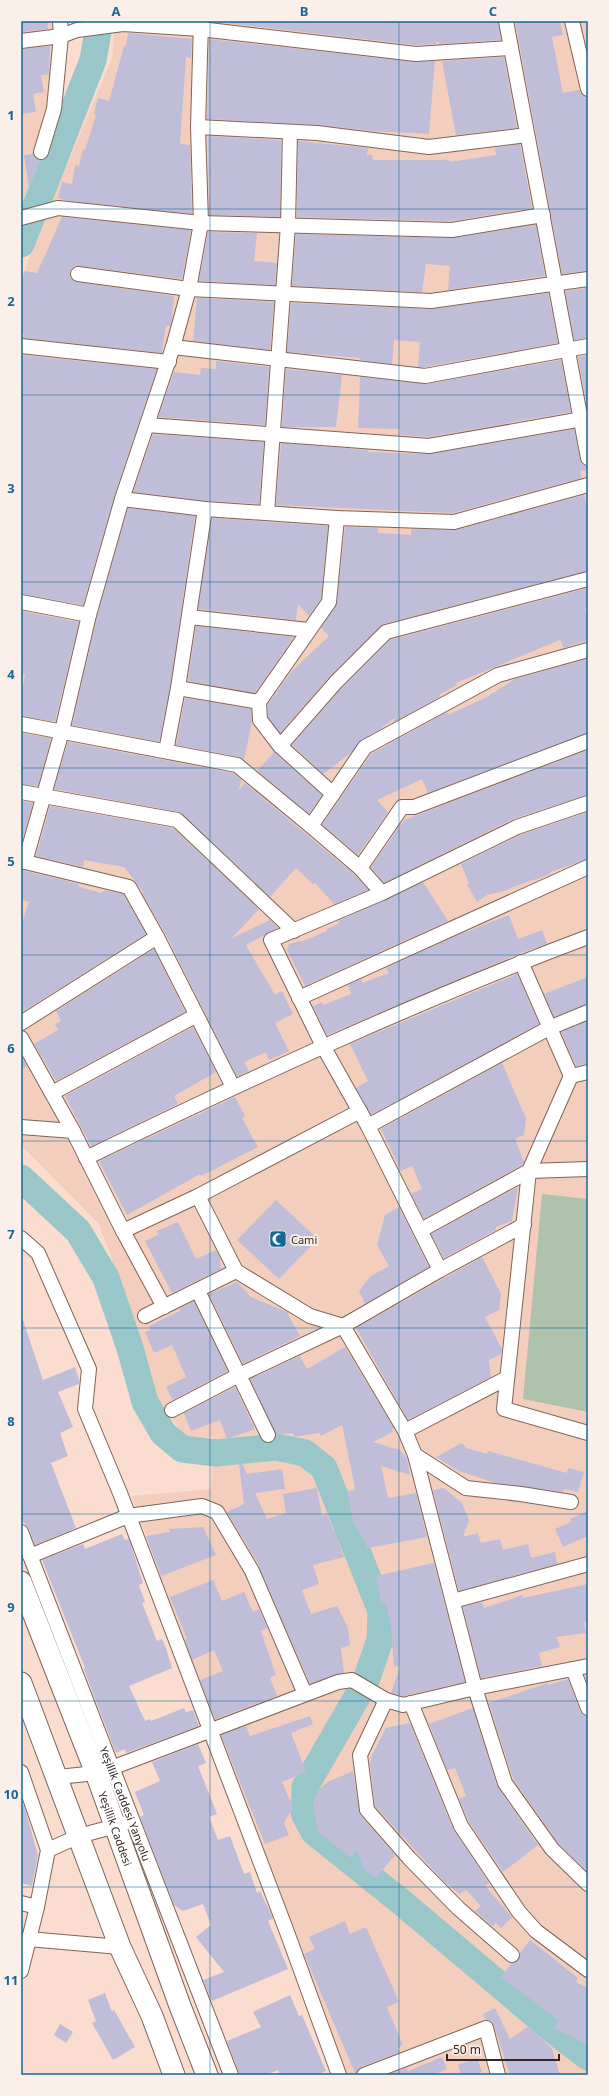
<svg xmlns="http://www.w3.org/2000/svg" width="609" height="2096" viewBox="0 0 609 2096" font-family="'Noto Sans',sans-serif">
<rect width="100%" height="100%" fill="#fbddcf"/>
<path fill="#f4cebd" d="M21 21H67L21 223Z
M115 21H588V2075H339L343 2062 217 1736 132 1496 211 1489 214 1437 187 1438 159 1403 139 1335 99 1224 21 1145V282L36 238 112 58Z"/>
<path fill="#afc2ab" d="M542 1194 588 1199V1412L523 1399Z"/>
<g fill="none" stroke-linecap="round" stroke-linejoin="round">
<path stroke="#99c6c9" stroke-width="27" d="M21 244 93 60 100 21
M21 1178 78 1231 106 1278 130 1348 145 1402 163 1433 182 1449 216 1453 276 1447 305 1453 324 1468 381 1611 380 1640 365 1683 305 1787 304 1813 314 1832 400 1901 559 2035 588 2057"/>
</g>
<path fill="#bfbdd8" d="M21 21H47L48 29 21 32Z
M209 21H498L501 40 439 44V42H436V44L416 45Z
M515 21H560L563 35 552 37 563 93 579 90 582 95 588 97V271L562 274Z
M128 33 192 39 191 58 186 57 180 144 190 145 192 214 69 201 58 198 62 182 72 184 75 165 79 166 83 149 85 150 96 115 94 114 98 98 109 101 124 46H126Z
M209 39 415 62 435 61 429 134 372 131 317 125 207 119Z
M50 46 49 74 41 75 44 92 33 94 36 112 21 114V49Z
M504 57 517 128 456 135 442 61Z
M208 136 281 140 280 217 209 215Z
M298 141 368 148 367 155H372L373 160H449V162L496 155 495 148 520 144 532 208 451 221 297 217Z
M33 154 40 161 29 189 24 155Z
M62 217 191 230 182 279 79 266H74L70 272V278L77 282 174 296 172 319 170 326H166L162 353 23 338 24 334H21V287L24 271 37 273Z
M536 225 545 276 448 290 450 266 426 264 422 292 292 286 296 234 452 238Z
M208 232 257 233 254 261 277 263 275 285 199 281Z
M588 288V338L574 340 565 291Z
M548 293 558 343 425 367H418L420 342 394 340 392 364 360 360V358L287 352 291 303 431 309Z
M197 298 274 302 270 350 193 341Z
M21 355 157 369 114 497 83 605 21 594Z
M588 355V410L578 357Z
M561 360 571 412 429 437 399 435 400 429 358 428 360 377 426 384Z
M216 361 269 367 265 425 158 417 174 372 200 375 201 368 216 369Z
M286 369 342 375 336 427H282Z
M574 429 580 460 582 464 588 466V470L580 471 582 478 453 513 276 505 281 443 368 450V452L429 454Z
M153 434 264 442 259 504 206 501 133 492Z
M584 495 588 511V571L383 624 330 676 280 733 268 717V704L291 672 329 636 321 628 337 603 345 527 378 528V533L411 535V529L456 530Z
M128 508 195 516 170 687 159 742 72 725 97 617Z
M212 518 328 526 321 599 309 616 298 604 296 620 198 609Z
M588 588V608L585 609 588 620V640L564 648 560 640 456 683 457 685 439 695 440 697 392 723 396 717 380 729 361 740 352 752 323 774 292 745 342 688 390 640Z
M21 611 79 622 55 722 21 716V698L25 674 21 673Z
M196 626 294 637 255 693 188 681Z
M587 659 588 733 428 793 422 779 377 800 388 812 358 855 322 825 371 754 447 712 448 715 487 697 515 679Z
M185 698 251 709 252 721 244 760 239 757 176 745Z
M21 733 51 738 38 786 21 784Z
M68 742 233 773 241 779 239 790 245 783 354 874 368 890 334 904 315 883 313 884 296 868 270 897 179 812 54 789Z
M588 750V795L513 819 384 883 371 867 404 820Z
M274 752 322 795 309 814 257 771Z
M21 801 33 803 21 845Z
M50 806 173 828 259 909 232 938 270 920 278 928 246 945 275 995 282 991 293 1014 275 1023 289 1051 269 1060 266 1052 244 1062 249 1071 237 1077 165 933 142 893H144L124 867 84 860 83 867 36 856Z
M588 812V859L550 872 551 874 510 888 511 889 487 895 477 902 467 885 469 884 461 864 520 835Z
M21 870 79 884V887L102 893 104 890 123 894 146 934 21 1013V922L23 920 29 902 21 899Z
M423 882 448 921 305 986 287 950 289 944 300 941 301 942 327 931 326 929 339 924 338 921Z
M509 915 518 939 542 930 547 944 518 954 327 1035 313 1006 322 1002 323 1005 351 994 348 985 361 979 362 983 389 973 386 968 458 935Z
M154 949 185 1012 56 1081 34 1044 58 1030 55 1024 61 1021 56 1011Z
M517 974 539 1024 371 1115 356 1088 368 1081 350 1044Z
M588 977V1004L554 1017 544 994Z
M588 1021V1063L576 1066 561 1032Z
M193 1027 216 1072 174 1096 178 1104 91 1146 65 1096Z
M21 1055 27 1066 21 1069Z
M502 1063 526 1118 524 1135 515 1139 524 1162 522 1165 424 1219 411 1194 422 1189 412 1166 401 1171 381 1129Z
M235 1097 245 1116 242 1118 258 1147 201 1176 200 1174 127 1215 99 1161Z
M518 1187 512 1221 496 1227V1230L444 1258 431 1234Z
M276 1200 318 1239 279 1279 237 1240Z
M399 1207 429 1267 365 1304 359 1291 371 1276 389 1266 377 1245 385 1215Z
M178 1222 196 1259 216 1250 220 1258 221 1269 172 1293 145 1241 158 1235 157 1231Z
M482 1257 501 1294 499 1310 485 1317 502 1349 501 1354 489 1360 491 1377 408 1420 356 1328Z
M237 1282 251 1297 287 1312 300 1336 243 1364 209 1294Z
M194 1301 228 1371 173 1400 166 1387 186 1377 172 1345 154 1353 145 1332 151 1330 149 1326 180 1311 179 1309Z
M21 1320H23L43 1380 75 1367 79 1379V1384L58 1392 73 1427 60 1433 68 1456 51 1463 76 1528 35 1545 29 1529 21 1519Z
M345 1347 394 1428 392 1429 393 1432 373 1442 400 1450 407 1458 410 1475 381 1466 388 1498 416 1493 427 1537 368 1548 353 1522 347 1491 355 1490 354 1483 342 1425 321 1436 319 1433 294 1437 293 1433 276 1435 250 1379 300 1356 307 1369Z
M235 1387 255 1429 227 1439 220 1420 191 1431 184 1413Z
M462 1443 466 1448 487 1454 488 1451 567 1473 568 1468 584 1472 578 1492 564 1489 563 1492 496 1483 459 1471 436 1457Z
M242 1463 247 1474 282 1469 285 1489 255 1493 267 1519 286 1513 283 1494 317 1488 322 1516 327 1514 334 1531H335L344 1557 313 1565 319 1584 302 1590 311 1614 337 1606 348 1628 350 1645 341 1648 344 1673 310 1684 256 1560 227 1512 244 1504 239 1464Z
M444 1488 462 1503 469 1520 463 1537 478 1533 481 1543 500 1539 503 1550 528 1544 531 1558 555 1552 557 1564 459 1591 433 1490Z
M588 1511V1536L563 1547 555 1529 571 1522 570 1519Z
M203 1527 216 1555 161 1576 146 1536 170 1532 169 1529Z
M122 1534 125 1540 129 1539 143 1583 139 1585 145 1602 142 1603 157 1641 162 1639 166 1648 172 1668 129 1686 145 1721 150 1719 151 1721 184 1708 186 1712 193 1710 199 1726 126 1753 125 1749 116 1753 92 1691 84 1669 85 1668 42 1560 83 1544 85 1549Z
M434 1563 465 1682 403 1696 391 1693 400 1667 394 1666 391 1629 386 1603 381 1604 376 1576Z
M213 1580 222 1601 244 1592 253 1612 259 1609 267 1628 261 1631 276 1675 270 1678 277 1696 215 1719 200 1680 223 1671 214 1650 192 1660 185 1640 187 1639 170 1597Z
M588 1584V1621L584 1622 586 1633 556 1637 560 1647 539 1653 542 1666 481 1678 463 1607 482 1602 484 1608 523 1595V1598Z
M568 1679 580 1711 588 1716V1872L558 1843 513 1779 489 1703 547 1683 548 1685Z
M473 1708 497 1786 538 1845 503 1872 469 1822 459 1799 466 1796 455 1768 447 1770 429 1724Z
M310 1716 313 1724 291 1733 306 1772 282 1782 293 1807 284 1823 289 1835 265 1844 221 1735 246 1726 250 1736Z
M410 1723 453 1829 489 1883 485 1886 512 1917 501 1928 496 1923 493 1927 475 1911 481 1906 466 1890 460 1894 444 1882 375 1806 370 1764 372 1755 386 1728Z
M198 1744 206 1763 198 1766 217 1814 209 1817 218 1840 230 1836 244 1874 250 1872 257 1893 260 1891 273 1918 268 1921 288 1969 212 2001 203 1980 224 1972 196 1937 211 1925 203 1904 183 1911 174 1905 140 1817 144 1815 135 1792 160 1781 152 1762Z
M353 1771 360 1815 395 1855 376 1878 363 1868 357 1850 351 1858 318 1832 313 1804 318 1790 328 1782Z
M24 1805 38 1855 32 1886 21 1883V1806Z
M345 1921 350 1934 366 1927 399 2002 387 2007 403 2045 398 2048 400 2052 361 2067 356 2075 304 1954 315 1949 309 1937Z
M530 1940 578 1978 576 1982 588 1988V2045L554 2028 558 2020 501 1977 512 1963 519 1960 520 1953Z
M105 1993 112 2012 114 2010 135 2047 113 2060 92 2023 96 2021 88 2000Z
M290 1995 299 2016 302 2015 326 2071 317 2075H280L278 2070 265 2075H240L227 2041 261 2027 253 2012Z
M495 2008 510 2039 529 2026 552 2049 560 2075H510L494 2026 492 2022 486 2020 483 2014Z
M60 2024 73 2032 66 2043 54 2035Z
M442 2057 447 2069 433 2075H388L406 2068 408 2071Z
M477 2058 482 2072 475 2075H461L458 2065Z"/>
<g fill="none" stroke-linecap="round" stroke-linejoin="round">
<defs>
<g id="minor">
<path d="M506 21 588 458"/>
<path d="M572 21 588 89"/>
<path d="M21 41 61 36 77 30 123 24 200 29 416 54 511 48"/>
<path d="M198 127 317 133 429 147 527 135"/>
<path d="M41 152 54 109 61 36 60 21"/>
<path d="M21 218 58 208 201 223 452 230 543 215"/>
<path d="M78 274 189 289 431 301 588 279"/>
<path d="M21 346 169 362"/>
<path d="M173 347 425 376 588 346"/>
<path d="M147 425 429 446 588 418"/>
<path d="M122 499 205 509 337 518 454 522 588 485"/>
<path d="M205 509 178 688 259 702 260 720 280 746 333 794"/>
<path d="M267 513 288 225 290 132"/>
<path d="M21 602 89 615"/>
<path d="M189 617 308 630"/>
<path d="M259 702 329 602 337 518"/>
<path d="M21 724 237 765 311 826 360 868 382 893"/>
<path d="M280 746 336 682 386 632 588 579"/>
<path d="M166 751 178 688"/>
<path d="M21 792 177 820 294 931"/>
<path d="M311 826 365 747 498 675 588 650"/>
<path d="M21 861 129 887 157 937 233 1087"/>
<path d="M25 862 62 731 89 615 122 499 173 347 189 289 201 223 198 127 201 21"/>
<path d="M360 868 402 807H414L588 741"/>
<path d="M521 962 571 1076 529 1171 504 1409 588 1433"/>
<path d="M299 998 588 867"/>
<path d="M21 1023 157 937"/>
<path d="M21 1038 73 1131 123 1231 198 1196 236 1271 310 1316 343 1326 405 1431 415 1455 475 1688 505 1783 552 1849 588 1884"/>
<path d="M571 1076 588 1072"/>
<path d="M52 1093 195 1016"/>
<path d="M368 1126 549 1028 588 1012"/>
<path d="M21 1127 73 1131"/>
<path d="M86 1158C251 1078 417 1001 588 937"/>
<path d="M198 1196 360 1111"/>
<path d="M421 1230 529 1171 588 1169"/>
<path d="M123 1231 164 1307"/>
<path d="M21 1238 38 1253 89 1369 85 1409 120 1493 287 1932 339 2075"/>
<path d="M440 1270 368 1126 323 1046 271 940 382 893 517 827 588 803"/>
<path d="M198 1291 268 1435"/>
<path d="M145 1316 236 1271"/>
<path d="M172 1410 237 1376 343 1326 440 1270 524 1225"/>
<path d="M405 1431 507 1378"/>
<path d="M415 1455 466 1488 521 1494 571 1502"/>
<path id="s1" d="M21 1532 231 2075"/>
<path d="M30 1556 128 1516 202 1506 217 1512 252 1571 305 1694"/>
<path d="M453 1601 588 1564"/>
<path d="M573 1669 588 1708"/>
<path d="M386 1700 360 1755 367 1810 409 1858 458 1908 512 1955"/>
<path d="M411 1703 461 1826 519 1912 536 1931 588 1970"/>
<path d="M21 1772 48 1850 37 1907"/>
<path d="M58 1777 96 1773 114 1767 338 1682 352 1680 386 1700 403 1705 475 1688 588 1666"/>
<path d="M48 1850 79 1836 123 1824"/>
<path d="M21 1903 37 1907 21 1971"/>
<path d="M28 1939 120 1947"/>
<path d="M364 2075 486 2028 498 2075"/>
</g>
<g id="highway">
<path id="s2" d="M21 1582 96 1773 180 2006 207 2075"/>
<path d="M21 1683 120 1947 152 2016 174 2075"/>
</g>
</defs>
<use href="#minor" stroke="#7e6458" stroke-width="16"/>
<use href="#highway" stroke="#7e6458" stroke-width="23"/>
<use href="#minor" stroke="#fff" stroke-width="14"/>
<use href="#highway" stroke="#fff" stroke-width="21"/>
</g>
<path fill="none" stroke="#176698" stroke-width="1" stroke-opacity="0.55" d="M210 21V2075M399 21V2075M21 209H588M21 395H588M21 582H588M21 768H588M21 955H588M21 1141H588M21 1328H588M21 1514H588M21 1701H588M21 1887H588"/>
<defs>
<symbol id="mosque-square" viewBox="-11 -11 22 22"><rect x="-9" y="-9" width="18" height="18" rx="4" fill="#176698" stroke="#fbefe9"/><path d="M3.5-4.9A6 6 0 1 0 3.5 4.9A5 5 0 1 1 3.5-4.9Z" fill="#fff"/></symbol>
</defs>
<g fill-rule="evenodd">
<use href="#mosque-square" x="268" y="1229" width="20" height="20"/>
</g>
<g text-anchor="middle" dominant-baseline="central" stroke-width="4" stroke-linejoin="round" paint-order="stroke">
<g font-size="11" fill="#322722" stroke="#fbefe9" text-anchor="start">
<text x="291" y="1239">Cami</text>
</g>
<g font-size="11" fill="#322722" stroke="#fbefe9">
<text stroke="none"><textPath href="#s1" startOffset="291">Yeşillik Caddesi Yanyolu</textPath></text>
<text stroke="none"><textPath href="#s2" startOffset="264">Yeşillik Caddesi</textPath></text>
</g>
</g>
<rect width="609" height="2096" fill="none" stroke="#fbefe9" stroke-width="44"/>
<path d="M447 2054v6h112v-6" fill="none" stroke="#322722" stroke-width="2"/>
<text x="453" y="2054" font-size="12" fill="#322722" stroke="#fbefe9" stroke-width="3" paint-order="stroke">50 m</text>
<rect x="22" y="22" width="565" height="2052" fill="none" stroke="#176698" stroke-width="1.5"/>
<g font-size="13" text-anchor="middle" font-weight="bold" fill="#176698">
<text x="116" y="16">A</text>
<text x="304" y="16">B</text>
<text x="493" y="16">C</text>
<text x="11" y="120">1</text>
<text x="11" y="306">2</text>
<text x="11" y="493">3</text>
<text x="11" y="679">4</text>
<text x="11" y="866">5</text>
<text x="11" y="1053">6</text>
<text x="11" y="1239">7</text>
<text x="11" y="1426">8</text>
<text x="11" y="1612">9</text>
<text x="11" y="1799">10</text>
<text x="11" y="1985">11</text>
</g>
</svg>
